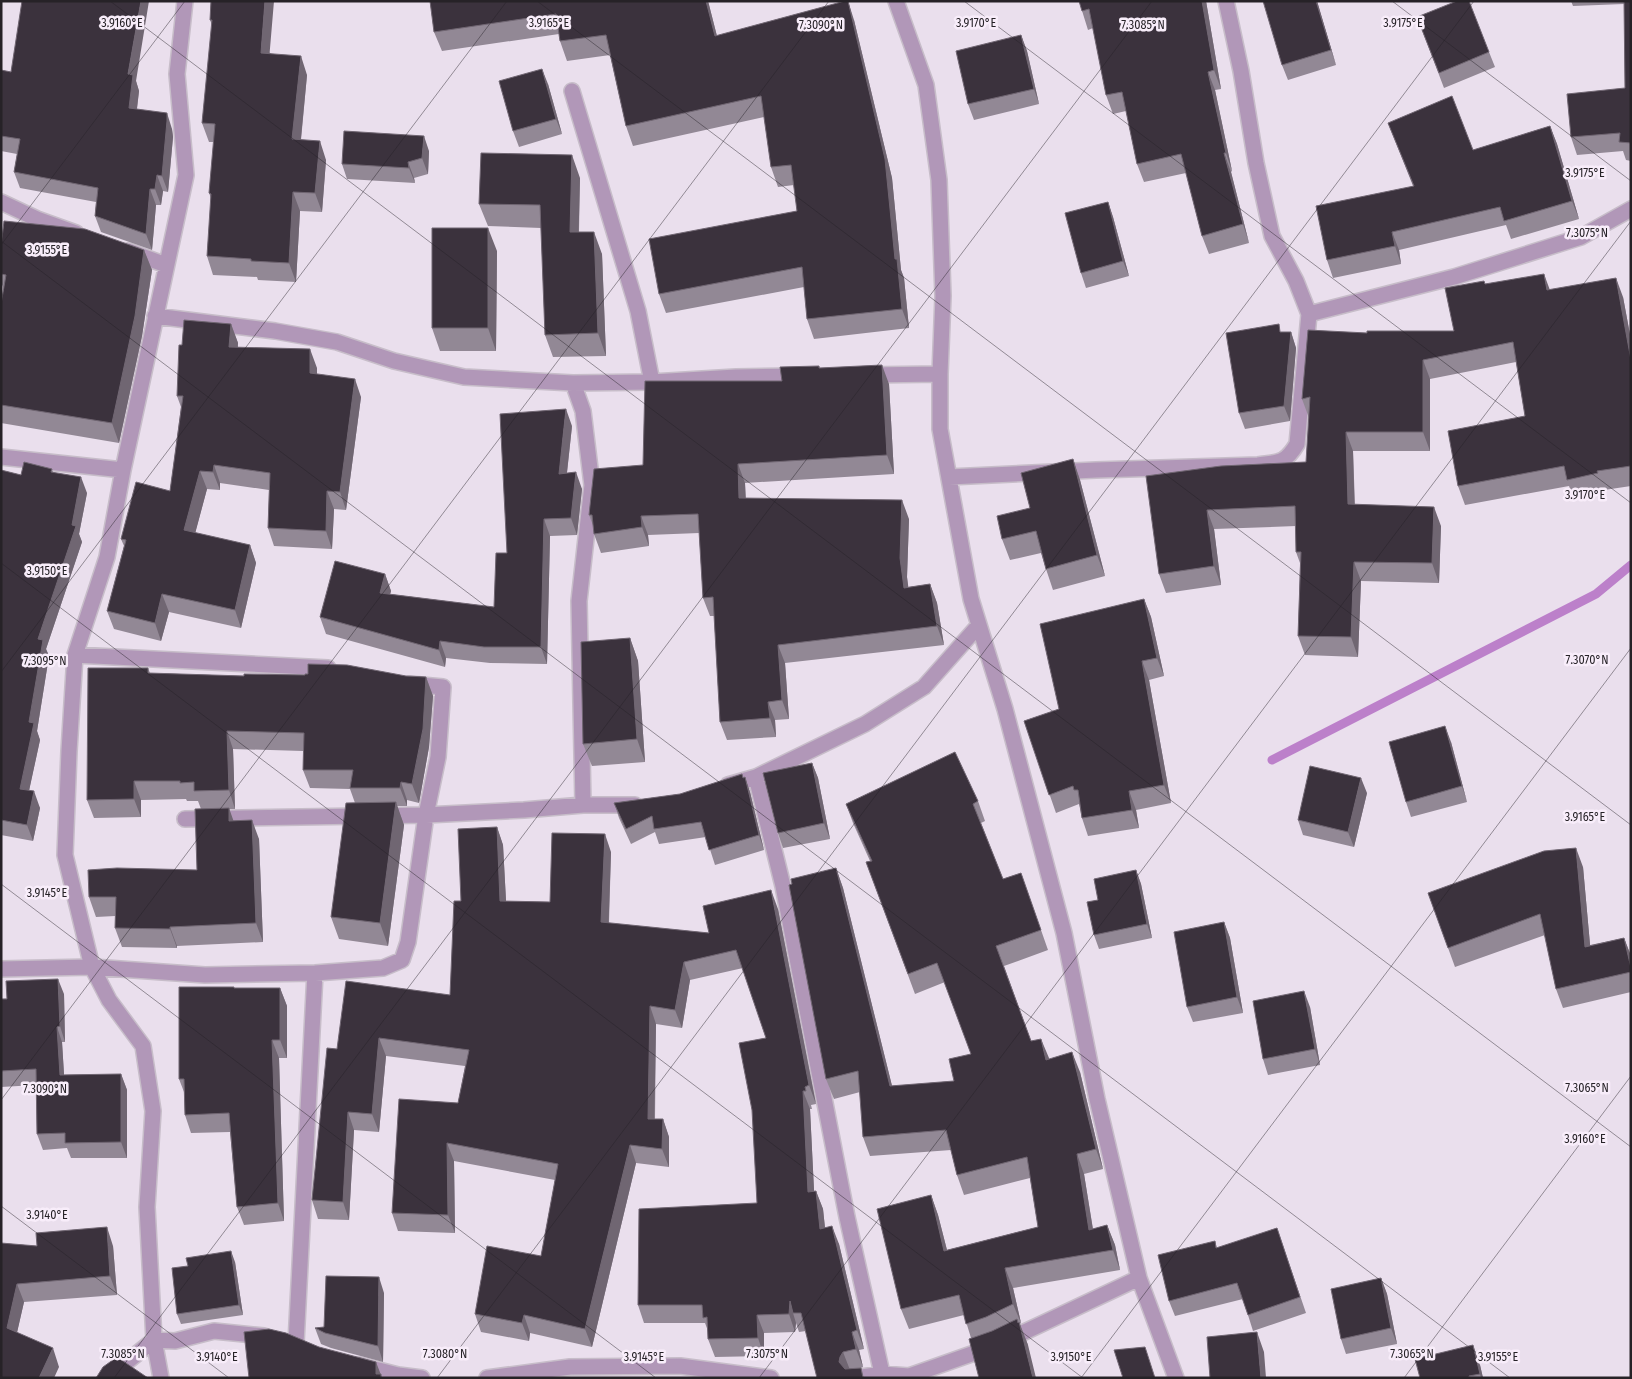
<svg xmlns="http://www.w3.org/2000/svg" width="1632" height="1379" viewBox="0 0 1632 1379" font-family="'Fira Sans Condensed',sans-serif">
<rect width="100%" height="100%" fill="#eadfed"/>
<g fill="none" stroke-linecap="round" stroke-linejoin="round">
<path stroke="#bc80ca" stroke-width="9" d="M1272 760 1596 594 1631 565"/>
<defs>
<path id="minor" d="M896 1 926 85 939 180 943 296 940 374V429L971 599 1005 709 1064 933 1097 1099 1139 1278 1176 1378
M572 91 638 311 652 382
M1 202 37 219 76 233
M128 251 166 265
M1309 314 1454 277 1581 237 1631 209
M155 316 275 331 337 342 394 361 464 377 573 383 652 382 736 377 801 376
M867 375 940 374
M573 383 583 411 592 485 579 601 583 805
M1 457 123 470
M949 477 1096 470 1258 465C1279 462 1285 464 1297 444L1309 314 1296 281 1272 236 1256 163 1241 71 1226 1
M75 655 328 668
M756 777 783 886 847 1217 883 1378
M728 785 756 777 865 724 924 687 979 625
M185 819 426 815 524 810 583 805H635
M1 969 92 967 205 975 315 973 383 968 402 960 408 942 426 815 438 757 443 687 410 684
M296 1343 315 973
M359 1365 398 1375 422 1378
M107 1378 154 1340 175 1341 214 1331 264 1336
M161 1378 154 1340 147 1207 153 1111 143 1046 109 1000 92 967 65 855 69 751 75 655 107 557 123 470 186 175 177 74 185 1
M487 1378 570 1367 680 1366 771 1378
M855 1378 882 1374 909 1376 997 1345 1139 1278"/>
</defs>
<use href="#minor" stroke="#c7bdc9" stroke-width="18"/>
<use href="#minor" stroke="#b197b8" stroke-width="15"/>
</g>
<path fill="#928895" d="M211 1 270 53 307 75 301 140 326 160 322 212 300 211 296 282 258 280 257 277 213 275 207 256 211 198 209 193 214 142H209L202 123 212 25 210 20Z
M430 1H708L717 36 854 20 892 178 901 270 904 278 909 328 814 339 807 319 804 287 666 313 659 294 797 211 794 185 778 187 771 167 764 117 633 146 626 126 610 55 567 61 560 41 559 34 442 51 434 32Z
M1079 1H1206L1221 89 1215 90 1232 171 1231 172 1249 243 1209 254 1202 236 1186 173 1144 182 1137 164 1126 111 1113 114 1106 95 1093 28 1088 30Z
M1317 1 1336 65 1288 80 1282 65Z
M1571 1H1631V161L1626 160 1623 151 1577 155 1571 137 1625 88 1624 4 1573 6Z
M1417 17 1489 52 1495 67 1444 88Z
M1021 35 1027 51 1039 104 974 120 968 104Z
M1 70 11 72 136 81 139 91 137 109 172 129 173 137 168 192 163 191 161 205H156L152 250 101 232 95 216 96 202 20 188 14 172 17 154 1 151Z
M548 84 562 134 519 147 513 131Z
M1388 123 1473 150 1550 126 1557 144 1579 219 1511 239 1506 225 1399 250 1401 264 1333 278 1327 260 1413 186Z
M429 151 428 174 414 178 415 183 347 179 342 164Z
M580 178 579 232 602 254 606 356 553 357 545 335 541 228 488 226 479 204Z
M1108 202 1113 217 1129 276 1086 288 1081 273Z
M1 247 144 250 152 270 142 336 119 443 1 423V304L4 289 1 282Z
M497 251 496 351H440L432 328Z
M1486 284 1550 290 1623 297 1631 340V486L1604 490V493L1574 499 1569 486 1465 505 1458 486 1525 416 1516 362 1430 379V451H1353L1355 505 1441 526 1439 583 1361 581 1358 657 1305 655 1298 636 1300 563 1296 552V526L1214 529 1221 585 1166 593 1159 574 1221 466 1306 462 1309 418 1302 399 1367 333 1454 331Z
M231 324 238 343V347L317 368V374L361 397 346 510 334 509 332 549 274 546 268 528 269 490 220 483V490L207 489 195 533 250 545 256 563 241 628 169 612 161 641 114 629 107 611 124 546 121 539 170 491 181 407 177 396 182 345Z
M1281 332H1291L1296 348 1290 421 1245 429 1239 413Z
M819 366 820 368 889 384 894 474 745 483 746 498 909 519 907 577 908 587 930 584 937 603 944 645 785 663 789 719 775 720 776 737 727 740 720 722 714 616H710L703 598 699 533 648 535 649 546 601 553 594 534V528L589 515 643 465 782 381Z
M572 426 567 473 582 489 577 535 550 536 547 664 490 663 446 658 445 667 326 634 320 617 385 574 391 591 390 594 494 607 507 553Z
M1073 459 1080 480 1105 576 1053 590 1046 569 1041 553 1010 560 1002 539Z
M52 469 53 472 87 493 79 534 82 542 46 649 49 656 37 731 40 740 29 790 40 808 33 841 1 835V470L21 475Z
M1144 599 1151 617 1164 676 1149 680 1171 803 1136 810 1139 828 1088 836 1082 818 1079 804 1056 813 1024 721 1059 709Z
M630 638 638 661 645 762 592 766 583 744Z
M148 668 150 673 244 676 305 675 406 676 426 677 433 696 429 747 419 803 407 800V806H397L404 825 388 946 339 939 331 917 355 803 350 789 310 788 303 770V751L233 749 235 809H229L233 821 259 839 263 942 177 946V948L122 947 115 928V916L96 917 89 897 197 870 201 809 198 801H187L186 799 141 800V817L94 818 87 800Z
M1451 742 1467 802 1411 817 1406 802Z
M812 763 818 778 830 839 783 848 778 833Z
M745 777 750 792 764 850 715 865 706 837 659 844 655 832 631 844 619 818 614 803 680 794Z
M1367 793 1354 847 1303 835 1298 820Z
M978 801 985 821 981 823 1003 879 1021 873 1048 950 1004 966 1031 1041 1049 1059 1080 1072 1103 1169 1084 1174 1093 1229 1107 1225 1115 1245 1120 1270 1013 1288 1021 1323 1020 1324 1028 1345 971 1338 964 1315 909 1329 901 1309 931 1195 938 1215 947 1250 1038 1227 1030 1178 964 1195 957 1175 951 1150 870 1156 863 1137 860 1092 834 1099 826 1079 836 868 843 888 892 1086 954 1081 971 1054 945 982 915 994 866 862 870 861 853 823 846 804Z
M497 827 503 845 506 901 550 902 611 852 609 923 709 933 778 909 816 1104 811 1105 812 1109H810L814 1191H816L823 1209 825 1228 839 1244 864 1349 859 1350 863 1367 861 1368 864 1378H817L806 1331 799 1332 796 1323 795 1332 764 1333V1356L715 1357 708 1339V1331L705 1323H644L638 1305 757 1203 766 1038 743 968 690 980 682 1028 656 1024 655 1119H663L669 1137V1167L636 1163 592 1347 530 1333 529 1341 481 1332 475 1314 541 1256 555 1180 454 1161 455 1233 398 1231 392 1213 458 1103 465 1066 386 1056 379 1132 354 1130 349 1220 318 1219 312 1200 337 1049 450 995 461 901Z
M1583 867 1590 945 1624 938 1631 956V992L1563 1008 1556 989 1545 935 1455 967 1428 893Z
M1136 870 1141 884 1152 938 1099 949 1094 935 1098 900Z
M1224 922 1230 938 1243 1013 1193 1022 1187 1007Z
M234 988H280L287 1006V1058H279L284 1221 244 1225 237 1207 230 1132 191 1133 185 1115 184 1092 179 1079Z
M64 994 65 1042H62L64 1075 121 1074 127 1090V1158H71L67 1148 43 1150 37 1134 36 1085 1 1087V999Z
M1310 1007 1320 1065 1268 1075 1263 1059Z
M1277 1228 1306 1313 1253 1331 1243 1299 1175 1316 1169 1301 1215 1241 1217 1248Z
M1 1243 37 1246H113L117 1295 24 1302 17 1332 59 1367 1 1378Z
M235 1262 243 1315 181 1324 177 1314Z
M1381 1278 1387 1294 1397 1344 1346 1354 1341 1339Z
M384 1293 383 1362 331 1348 321 1344 315 1328 324 1327Z
M1480 1365 1483 1378H1420Z"/>
<path fill="#706672" d="M141 1H149L136 81 139 91 135 124 129 108 128 74Z
M265 1H274L268 72 261 53Z
M706 1H708L722 56 715 36Z
M848 1 854 20 892 178 901 270 904 278 909 328 902 309 895 259Z
M1202 1H1206L1221 89 1214 70Z
M1316 1H1317L1336 65 1331 50Z
M1021 35 1027 51 1039 104 1034 89Z
M301 56 307 75 299 158 292 139Z
M542 69 548 84 562 134 556 119Z
M1208 72 1215 90 1232 171 1226 153Z
M167 113 172 129 173 137 168 192 162 176Z
M1550 126 1557 144 1579 219 1572 201Z
M424 136 429 151 428 174 422 158Z
M320 141 326 160 322 212 315 193Z
M1224 153 1231 172 1249 243 1243 224Z
M572 155 580 178 578 255 570 232Z
M408 162 414 178 415 183 409 168Z
M157 175 163 191 161 205 155 189Z
M150 189 156 205 152 250 146 234Z
M293 192 300 211 296 282 289 263Z
M1108 202 1113 217 1129 276 1123 261Z
M488 228 497 251 496 351 488 328Z
M594 232 602 254 606 356 598 333Z
M1392 232 1399 250 1401 264 1395 246Z
M144 250 152 270 142 336 119 443 112 423Z
M1544 274 1551 293 1547 290Z
M1616 278 1623 297 1631 340V360Z
M231 324 238 343 236 365 229 347Z
M1291 332 1296 348 1290 421 1284 406Z
M310 349 317 368V391L310 373Z
M1423 360 1430 379V451L1423 432Z
M882 365 889 384 894 474 887 455Z
M355 379 361 397 346 510 340 492Z
M566 409 572 426 565 490 559 474Z
M1346 432 1353 451 1355 524 1348 504Z
M1073 459 1080 480 1105 576 1097 555Z
M738 464 745 483 746 517 739 498Z
M214 465 220 483V490L213 472Z
M200 471 207 489 191 549 184 530Z
M576 472 582 489 577 535 571 518Z
M81 477 87 493 79 534 82 542 46 649 49 656 37 731 40 740 26 805 20 789 29 722 38 639 72 525Z
M327 491 334 509 332 549 326 531Z
M902 500 909 519 907 577 911 607 904 588 900 558Z
M1434 507 1441 526 1439 583 1432 563Z
M1207 510 1214 529 1221 585 1214 566Z
M641 516 648 535 649 546 642 527Z
M544 519 550 536 547 664 541 647Z
M250 545 256 563 241 628 235 610Z
M1354 562 1361 581 1358 657 1351 637Z
M385 574 391 591 386 609 380 593Z
M930 584 937 603 944 645 937 626Z
M162 594 169 612 161 641 155 623Z
M1144 599 1151 617 1164 676 1157 658Z
M630 638 638 661 645 762 637 739Z
M440 641 446 658 445 667 439 650Z
M778 645 785 663 789 719 782 700Z
M1142 661 1149 680 1171 803 1164 785Z
M426 677 433 696 429 747 419 803 412 784Z
M768 702 775 720 776 737 770 718Z
M1445 726 1451 742 1467 802 1462 786Z
M227 731 233 749 235 809 229 790Z
M812 763 818 778 830 839 824 823Z
M745 777 750 792 764 850 759 835Z
M1361 778 1367 793 1354 847 1348 832Z
M134 781 141 800V817L134 799Z
M401 782 407 800V806L400 788Z
M34 791 40 808 33 841 27 825Z
M1129 791 1136 810 1139 828 1132 810Z
M396 802 404 825 388 946 380 923Z
M229 808 236 828 229 821Z
M252 820 259 839 263 942 256 923Z
M497 827 503 845 507 919 500 901Z
M605 834 611 852 608 940 601 922Z
M1576 848 1583 867 1592 966 1585 947Z
M836 868 843 888 897 1106 890 1086Z
M1136 870 1141 884 1152 938 1147 924Z
M771 890 778 909 816 1104 809 1085Z
M1224 922 1230 938 1243 1013 1237 997Z
M170 927 177 946V948L170 929Z
M1624 938 1631 956V968Z
M684 962 690 980 682 1028 675 1010Z
M58 979 64 994 65 1042 60 1026Z
M280 988 287 1006V1058L280 1040Z
M1304 991 1310 1007 1320 1065 1315 1049Z
M650 1006 656 1024 654 1137 648 1119Z
M57 1027 62 1042 65 1090 60 1075Z
M379 1038 386 1056 379 1132 372 1114Z
M1041 1039 1049 1058 1053 1080 1046 1060Z
M272 1040 279 1058 284 1221 278 1203Z
M1072 1052 1080 1072 1103 1169 1096 1149Z
M121 1074 127 1090V1158L121 1142Z
M803 1091 810 1109 815 1210 808 1192Z
M348 1112 354 1130 349 1220 343 1202Z
M663 1119 669 1137V1167L662 1149Z
M447 1143 454 1161 455 1233 448 1215Z
M630 1145 636 1163 592 1347 585 1329Z
M1077 1154 1084 1174 1096 1249 1089 1230Z
M816 1191 823 1209 827 1247 820 1229Z
M931 1195 938 1215 952 1270 944 1251Z
M1107 1225 1115 1245 1120 1270 1113 1250Z
M832 1226 839 1244 864 1349 857 1330Z
M107 1227 113 1246 117 1295 110 1276Z
M231 1251 235 1262 243 1315 239 1305Z
M1005 1268 1013 1288 1021 1323 1013 1304Z
M379 1277 384 1293 383 1362 378 1346Z
M1381 1278 1387 1294 1397 1344 1391 1328Z
M17 1284 24 1302 14 1346 7 1328Z
M790 1301 793 1313 796 1323 795 1332 789 1314Z
M524 1315 530 1333 529 1341 522 1323Z
M757 1315 764 1333V1356L758 1338Z
M1017 1319 1023 1337 1019 1322 1028 1345 1036 1378H1033Z
M852 1332 859 1350 863 1367 856 1349Z
M1257 1332 1264 1352 1266 1378H1261Z
M1473 1345 1480 1365 1483 1378H1481L1480 1374Z
M53 1348 59 1367 54 1378H39Z
M843 1352 850 1370 846 1375 839 1362 840 1357Z
M376 1362 381 1375V1374L382 1378H378L376 1374Z"/>
<path fill="#3b323d" stroke="#706672" d="M22 1H141L128 74 133 75 129 108 167 113V121L162 176 157 175 155 189H150L146 234 95 216 98 188 14 172 20 139 1 136V70L11 72Z
M211 1H265L261 53 301 56 292 139 320 141 315 193 293 192 289 263 251 261V259L207 256 211 194 209 193 215 124 202 123 212 20H210Z
M430 1H706L715 36 845 1H848L885 159 895 259H897L902 309 807 319 802 267 659 294 649 239 797 211 791 165 771 167 761 96 626 126 606 35 560 41 556 14 434 32Z
M1079 1H1202L1214 70 1208 72 1226 153H1224L1243 224 1202 236 1181 154 1137 164 1122 92 1106 95 1089 9 1082 11Z
M1263 1H1316L1331 50 1282 65Z
M1457 1H1469L1489 52 1439 73 1417 17Z
M1624 1H1631V143L1619 142 1620 133 1571 137 1567 94 1625 88Z
M1021 35 1034 89 968 104 956 51Z
M542 69 556 119 513 131 499 81Z
M1452 96 1473 150 1550 126 1572 201 1504 221 1500 207 1392 232 1395 246 1327 260 1316 206 1414 186 1388 123Z
M344 131 424 136 422 158 408 162 409 168 342 164Z
M481 153 572 155 570 232H594L598 333 545 335 540 205 479 204Z
M1108 202 1123 261 1081 273 1065 213Z
M4 221 85 229 144 250 135 316 112 423 1 405V304L6 275 1 274V247Z
M432 228H488V328H432Z
M1544 274 1547 290 1616 278 1631 360V466L1597 471 1598 473 1567 480 1564 466 1458 486 1448 431 1525 416 1513 342 1423 360V432H1346L1348 504 1434 507 1432 563 1354 562 1351 637 1298 636 1301 552H1296L1295 506 1207 510 1214 566 1159 574 1146 476 1221 466 1306 462 1310 397 1302 399 1308 330 1367 333V331H1454L1445 288 1484 281 1485 284Z
M184 320 231 324 229 347 310 349V373L355 379 340 492 327 491 326 531 268 528 270 473 214 465 213 472 200 471 184 530 250 545 235 610 162 594 155 623 107 611 126 540 121 539 136 482 170 491 183 396H177L179 345H182Z
M1279 324 1280 332H1291L1284 406 1239 413 1226 333Z
M882 365 887 455 738 464 739 498 902 500 900 558 904 588 930 584 937 626 778 645 782 700 768 702 770 718 720 722 713 597 703 598 698 514 641 516 642 527 594 534 592 515H589L594 469 643 465 645 381H782L780 367 819 366V368Z
M566 409 559 474 576 472 571 518 544 519 541 647H484L440 641 439 650 320 617 335 561 385 574 380 593 494 607 496 553H507L500 414Z
M1073 459 1097 555 1046 569 1036 531 1002 539 997 516 1030 508 1021 473Z
M24 462 52 469 51 472 81 477 72 525 76 526 38 639 43 640 29 722 34 723 20 789 34 791 27 825 1 820V470L21 475Z
M1144 599 1157 658 1142 661 1164 785 1129 791 1132 810 1082 818 1078 790H1074L1073 786 1049 795 1024 721 1059 709 1040 624Z
M630 638 637 739 583 744 581 642Z
M308 664 347 665 406 676 426 677 423 729 412 784 401 782 400 788H350L353 770H303L304 733 227 731 229 790 194 791V782L180 783V781H134V799L87 800 88 668H148V673L244 676V674L305 675V674H308Z
M1445 726 1462 786 1406 802 1389 742Z
M955 752 978 801 973 804 1003 879 1021 873 1041 930 996 946 1031 1041 1041 1039 1046 1060 1072 1052 1096 1149 1077 1154 1089 1230 1107 1225 1113 1250 1005 1268 1013 1304 986 1317 966 1324 959 1295 901 1309 877 1209 931 1195 944 1251 1038 1227 1027 1157 957 1175 946 1130 863 1137 858 1071 826 1079 789 885 792 884 791 879 836 868 890 1086 954 1081 949 1059 971 1054 937 963 908 974 866 862 872 861 846 804Z
M812 763 824 823 778 833 763 773Z
M1310 766 1361 778 1348 832 1298 820Z
M742 774 743 778 745 777 759 835 709 850 701 822 654 829 652 816 626 829 614 803 680 794Z
M396 802 380 923 331 917 346 803Z
M229 808V821L252 820 256 923 170 927V929L115 928 116 897H89L88 870 117 868 197 870 195 809Z
M497 827 500 901 550 902 552 833 605 834 601 922 709 933 703 906 771 890 809 1085 805 1087 806 1091H803L808 1192 816 1191 820 1229 832 1226 857 1330 852 1332 856 1349 843 1352 840 1357 839 1362 845 1369 861 1368 863 1378H817L801 1313H793L790 1301 789 1314 757 1315 758 1338 708 1339 707 1317 703 1318 702 1305H638L639 1209 757 1203 752 1110 739 1043 766 1038 736 950 684 962 675 1010 650 1006 648 1119H663L662 1149 630 1145 585 1329 524 1315 522 1323 475 1314 487 1246 541 1256 558 1164 447 1143 448 1215 392 1213 399 1099 458 1103 469 1050 379 1038 372 1114 348 1112 343 1202 312 1200 327 1048 337 1049 346 981 450 995 454 901H461L458 829Z
M1576 848 1585 947 1624 938 1631 968V972L1556 989 1540 914 1448 948 1428 893 1544 851Z
M1136 870 1147 924 1094 935 1087 902 1098 900 1094 879Z
M1224 922 1237 997 1187 1007 1174 932Z
M58 979 60 1026 57 1027 60 1075 121 1074V1142L65 1143V1133L37 1134 36 1069 1 1071V999H7L6 981Z
M179 987H234V988H280V1040H272L278 1203 237 1207 229 1113 185 1115 184 1079H179Z
M1304 991 1315 1049 1263 1059 1253 1001Z
M107 1227 110 1276 17 1284 7 1328 53 1348 39 1378H1V1243L37 1246 36 1233Z
M1277 1228 1300 1297 1248 1315 1237 1283 1169 1301 1158 1255 1215 1241 1216 1248Z
M231 1251 239 1305 177 1314 172 1268 188 1266 186 1258Z
M326 1276 379 1277 378 1346 325 1333 315 1328 324 1327Z
M1381 1278 1391 1328 1341 1339 1331 1289Z
M1017 1319 1018 1323 1019 1322 1033 1378H979L969 1339 992 1331Z
M269 1329 286 1333 319 1347 376 1362V1374H381V1378H249L244 1332Z
M1257 1332 1261 1378H1210L1207 1337Z
M1473 1345 1480 1374 1469 1376V1378H1420L1415 1359Z
M1145 1347 1155 1378H1123L1114 1350Z
M117 1357 148 1378H96L103 1367Z"/>
<path fill="none" stroke="#262227" stroke-width="1" stroke-opacity="0.45" d="M110 1 1631 1147M537 1 1631 825M964 1 1631 503M1392 1 1631 181M1 241 1510 1378M1 245 185 1M1 563 1083 1378M1 672 507 1M1 884 656 1378M1 1100 829 1M1 1206 229 1378M114 1378 1152 1M437 1378 1474 1M759 1378 1631 221M1081 1378 1631 648M1404 1378 1631 1076"/>
<g font-size="12" text-anchor="middle" fill="#262227" stroke="#f8edfa" stroke-width="5" stroke-linejoin="round" paint-order="stroke">
<text x="122" y="27">3.9160°E</text>
<text x="549" y="27">3.9165°E</text>
<text x="976" y="27">3.9170°E</text>
<text x="1403" y="27">3.9175°E</text>
<text x="821" y="29">7.3090°N</text>
<text x="1143" y="29">7.3085°N</text>
<text x="1585" y="177">3.9175°E</text>
<text x="1587" y="237">7.3075°N</text>
<text x="47" y="254">3.9155°E</text>
<text x="1585" y="499">3.9170°E</text>
<text x="47" y="575">3.9150°E</text>
<text x="1587" y="664">7.3070°N</text>
<text x="45" y="665">7.3095°N</text>
<text x="1585" y="821">3.9165°E</text>
<text x="47" y="897">3.9145°E</text>
<text x="1587" y="1092">7.3065°N</text>
<text x="45" y="1093">7.3090°N</text>
<text x="1585" y="1143">3.9160°E</text>
<text x="47" y="1219">3.9140°E</text>
<text x="123" y="1358">7.3085°N</text>
<text x="445" y="1358">7.3080°N</text>
<text x="767" y="1358">7.3075°N</text>
<text x="1412" y="1358">7.3065°N</text>
<text x="217" y="1361">3.9140°E</text>
<text x="644" y="1361">3.9145°E</text>
<text x="1071" y="1361">3.9150°E</text>
<text x="1498" y="1361">3.9155°E</text>
</g>
<rect width="1632" height="1379" fill="none" stroke="#262227" stroke-width="5"/>
</svg>
